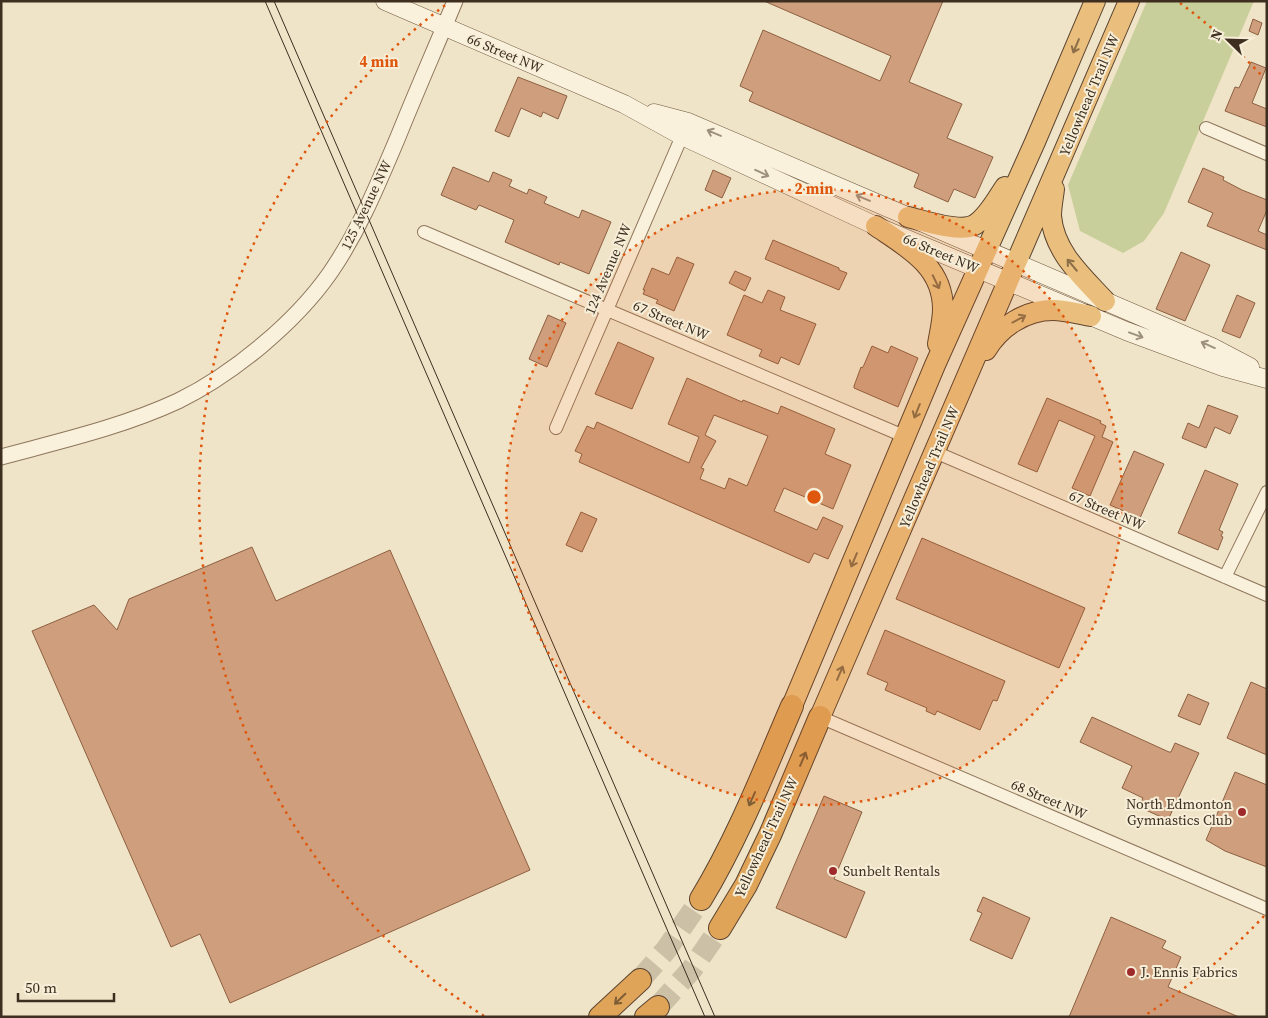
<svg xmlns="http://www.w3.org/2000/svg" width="1268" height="1018" viewBox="0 0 1268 1018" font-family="'Source Serif 4',serif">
<rect width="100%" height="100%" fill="#f0e4c8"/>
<path fill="#c9cf9b" d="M1147 1H1254L1164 213 1144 241 1123 253 1080 231 1068 185Z"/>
<path fill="#cf9f7d" stroke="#8d5f41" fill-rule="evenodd" d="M764 1H943L909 82 962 104 947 138 993 157 975 198 954 189 948 202 914 187 919 174 749 101 753 92 740 86 763 30 880 81 891 56Z
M1253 19 1262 23 1258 35 1249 31Z
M1251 62 1266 68 1252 103 1267 109V127L1225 111 1235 87 1239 88Z
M518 77 567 96 558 119 543 112 541 117 521 108 509 137 495 131Z
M453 167 489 182 493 172 512 180 509 186 527 194 529 189 547 197 544 203 579 218 582 210 611 222 589 274 560 262 559 265 505 242 514 220 479 205 476 210 441 195Z
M1203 168 1224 177 1223 180 1242 190 1267 200V210L1258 231 1267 235V250L1207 226 1213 213 1188 202Z
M713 170 731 178 722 198 705 190Z
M773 240 839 268V270L847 273 839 290 765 259Z
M1181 252 1210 265 1185 321 1156 309Z
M677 257 694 264 674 311 656 303 658 300 643 294 645 290H643L652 268 669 275Z
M735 271 751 278 745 291 729 283Z
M768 290 785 297 780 310 816 324 799 365 781 357 778 364 759 356 762 350 727 335 744 295 762 303Z
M1237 295 1255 303 1240 338 1222 331Z
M548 315 566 323 547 367 529 359Z
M618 342 654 358 632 409 595 394Z
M872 346 888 353 891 346 918 358 898 407 854 388V386L861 367 862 368 864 365Z
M687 378 742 402 743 400 778 414 781 406 835 429 825 454 851 465 833 509 784 488 774 511 817 530 823 517 843 526 828 559 814 553 809 563 579 462 582 454 575 451 587 426 594 429 597 422 689 463 699 437 668 424ZM714 415 768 436 747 486 729 478 725 489 700 479 704 469 701 468 716 441 705 435Z
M1047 398 1101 421 1100 423 1106 426 1102 437 1113 442 1090 496 1072 488 1095 436 1059 420 1037 472 1018 464Z
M1208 405 1238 416 1230 434 1215 427 1206 448 1182 438 1188 423 1199 428Z
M1134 451 1164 464 1140 518 1110 505Z
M1205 470 1238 484 1219 530 1223 532 1221 536 1223 537 1218 550 1178 533Z
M581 512 597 519 582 552 566 545Z
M922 538 1085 608 1059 668 896 599Z
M252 547 276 601 390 550 530 870 230 1003 200 934 171 947 32 631 94 605 117 630 129 599Z
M885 630 1005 681 997 701 993 700 980 730 937 711 935 715 926 711 927 708 885 690 888 683 867 674Z
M1251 682 1267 689V755L1227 738Z
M1188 694 1209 703 1200 725 1178 716Z
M1092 717 1169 752H1171L1175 743 1199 753 1168 820 1139 807 1143 798 1122 788 1132 766 1080 742Z
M1235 772 1267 785V867L1225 851 1206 840Z
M824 796 862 812 834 879 865 892 846 938 776 908Z
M983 897 1030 918 1012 959 970 940 982 913 977 911Z
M1111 917 1166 941 1162 948 1181 957 1168 987 1239 1017H1069Z"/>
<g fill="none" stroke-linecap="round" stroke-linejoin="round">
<path stroke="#ccc0a6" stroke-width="22" stroke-dasharray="22 11" stroke-linecap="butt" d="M640 980 666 950 701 899
M658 1007 692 969 720 928"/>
<defs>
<path id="minor" d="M1206 128 1267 154
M424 232 906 437
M556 428 685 129
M935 452 1267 595
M1225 577 1267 492
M820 717 1267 909"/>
<path id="tertiary" d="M1 457C60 441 122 427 178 401 233 374 295 323 330 273 359 231 378 184 398 137 416 92 436 47 455 1"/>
<path id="secondary" d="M385 1 624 104 682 136 876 226 1126 331 1223 367 1267 379
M654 113 688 122 1212 347 1250 367"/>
<path id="trunk" d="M1054 189C1053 198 1051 207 1051 216 1054 252 1082 276 1105 301
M908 217C925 221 962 234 976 224 988 216 997 199 1005 187
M876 226C907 247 943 266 943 309 943 320 940 332 938 344
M986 350C1000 327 1025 310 1053 310 1065 310 1079 314 1091 316
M792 706 935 365 1035 142 1095 1
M820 717 1129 1"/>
<path id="motorway" d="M701 899C738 838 764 771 792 706
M720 928 746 885 770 835 820 717
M600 1017 640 980
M646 1017 658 1007"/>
</defs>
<use href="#minor" stroke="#8d765c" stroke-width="14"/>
<use href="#tertiary" stroke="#8d765c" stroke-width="17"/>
<use href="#secondary" stroke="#6f573f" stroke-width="19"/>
<use href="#trunk" stroke="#5b4430" stroke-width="22"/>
<use href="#motorway" stroke="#5b4430" stroke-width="24"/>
<use href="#minor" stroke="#faf1dc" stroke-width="12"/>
<use href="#tertiary" stroke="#faf1dc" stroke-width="15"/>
<use href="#secondary" stroke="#faf1dc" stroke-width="18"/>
<use href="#trunk" stroke="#eabe7c" stroke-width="20"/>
<use href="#motorway" stroke="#e0a458" stroke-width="22"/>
<path stroke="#3d2e20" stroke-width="1" d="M265 1 705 1017
M274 1 715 1017"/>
</g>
<defs><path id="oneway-shaft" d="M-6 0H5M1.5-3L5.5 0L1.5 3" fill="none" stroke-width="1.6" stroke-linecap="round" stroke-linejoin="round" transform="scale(1.25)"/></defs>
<g stroke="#8b6f49">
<use href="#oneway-shaft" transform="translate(1076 46) rotate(113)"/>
<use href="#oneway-shaft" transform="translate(1072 265) rotate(-130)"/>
<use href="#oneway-shaft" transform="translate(936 282) rotate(64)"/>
<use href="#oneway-shaft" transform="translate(1019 319) rotate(-28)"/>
<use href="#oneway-shaft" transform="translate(917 411) rotate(112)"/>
<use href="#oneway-shaft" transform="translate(854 560) rotate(113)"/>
<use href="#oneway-shaft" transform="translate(840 673) rotate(-67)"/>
</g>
<g stroke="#9c907e">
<use href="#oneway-shaft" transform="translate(714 133) rotate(-157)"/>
<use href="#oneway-shaft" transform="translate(762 173) rotate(25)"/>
<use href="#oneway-shaft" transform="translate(863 198) rotate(-157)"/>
<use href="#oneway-shaft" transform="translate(1136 335) rotate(20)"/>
<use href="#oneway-shaft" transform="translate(1208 345) rotate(-156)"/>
</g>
<g stroke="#7e5d36">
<use href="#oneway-shaft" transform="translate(803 759) rotate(-67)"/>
<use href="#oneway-shaft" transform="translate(752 799) rotate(114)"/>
<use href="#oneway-shaft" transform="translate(620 999) rotate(136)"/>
</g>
<circle cx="814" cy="497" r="308" fill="#df570d" fill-opacity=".12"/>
<g fill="none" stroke="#df570d" stroke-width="2.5" stroke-dasharray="2.5 5">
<circle cx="814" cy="497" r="308"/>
<path d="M1264 916A615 615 0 0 1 1144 1016M484 1016A615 615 0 0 1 448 3M1180 3A615 615 0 0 1 1264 78"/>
</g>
<g fill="#9e2a2b" stroke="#f7eed8" stroke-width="2">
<circle cx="1242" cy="812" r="5"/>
<circle cx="833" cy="871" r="5"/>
<circle cx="1131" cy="972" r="5"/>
</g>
<g text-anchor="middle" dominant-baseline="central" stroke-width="4" stroke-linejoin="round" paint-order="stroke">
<g font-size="14" fill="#3d2e20" stroke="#f7eed8">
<text transform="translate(505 53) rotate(23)">66 Street NW</text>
<text transform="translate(1089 95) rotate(-67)">Yellowhead Trail NW</text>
<text transform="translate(366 205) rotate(-64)">125 Avenue NW</text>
<text transform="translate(941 253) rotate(23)">66 Street NW</text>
<text transform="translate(608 269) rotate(-67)">124 Avenue NW</text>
<text transform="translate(671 320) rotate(23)">67 Street NW</text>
<text transform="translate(929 467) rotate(-67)">Yellowhead Trail NW</text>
<text transform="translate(1107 510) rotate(23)">67 Street NW</text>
<text transform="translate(1049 799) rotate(23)">68 Street NW</text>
<text transform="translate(766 837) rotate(-65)">Yellowhead Trail NW</text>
</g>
<g font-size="14" fill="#3d2e20" stroke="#f7eed8" text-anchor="start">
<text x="1232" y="804" text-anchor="end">North Edmonton<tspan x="1232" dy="16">Gymnastics Club</tspan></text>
<text x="843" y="871">Sunbelt Rentals</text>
<text x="1141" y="972">J. Ennis Fabrics</text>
</g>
</g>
<circle cx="814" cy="497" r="8" fill="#df570d" stroke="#f7eed8" stroke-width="2.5"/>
<g font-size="15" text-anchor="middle" font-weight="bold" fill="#df570d" stroke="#f7eed8" stroke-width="4" stroke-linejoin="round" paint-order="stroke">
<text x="379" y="67">4 min</text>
<text x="814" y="194">2 min</text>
</g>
<rect width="1268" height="1018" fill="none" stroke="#3d2e20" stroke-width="5"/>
<g transform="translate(1228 40) rotate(293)" stroke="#f7eed8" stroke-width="4" paint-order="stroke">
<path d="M0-4L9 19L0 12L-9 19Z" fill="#3d2e20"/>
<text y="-8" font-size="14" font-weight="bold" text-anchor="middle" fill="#3d2e20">N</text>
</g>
<path d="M18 993v8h96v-8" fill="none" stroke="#3d2e20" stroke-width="2.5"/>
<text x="25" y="993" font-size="15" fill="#3d2e20" stroke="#f7eed8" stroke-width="4" paint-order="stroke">50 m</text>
</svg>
